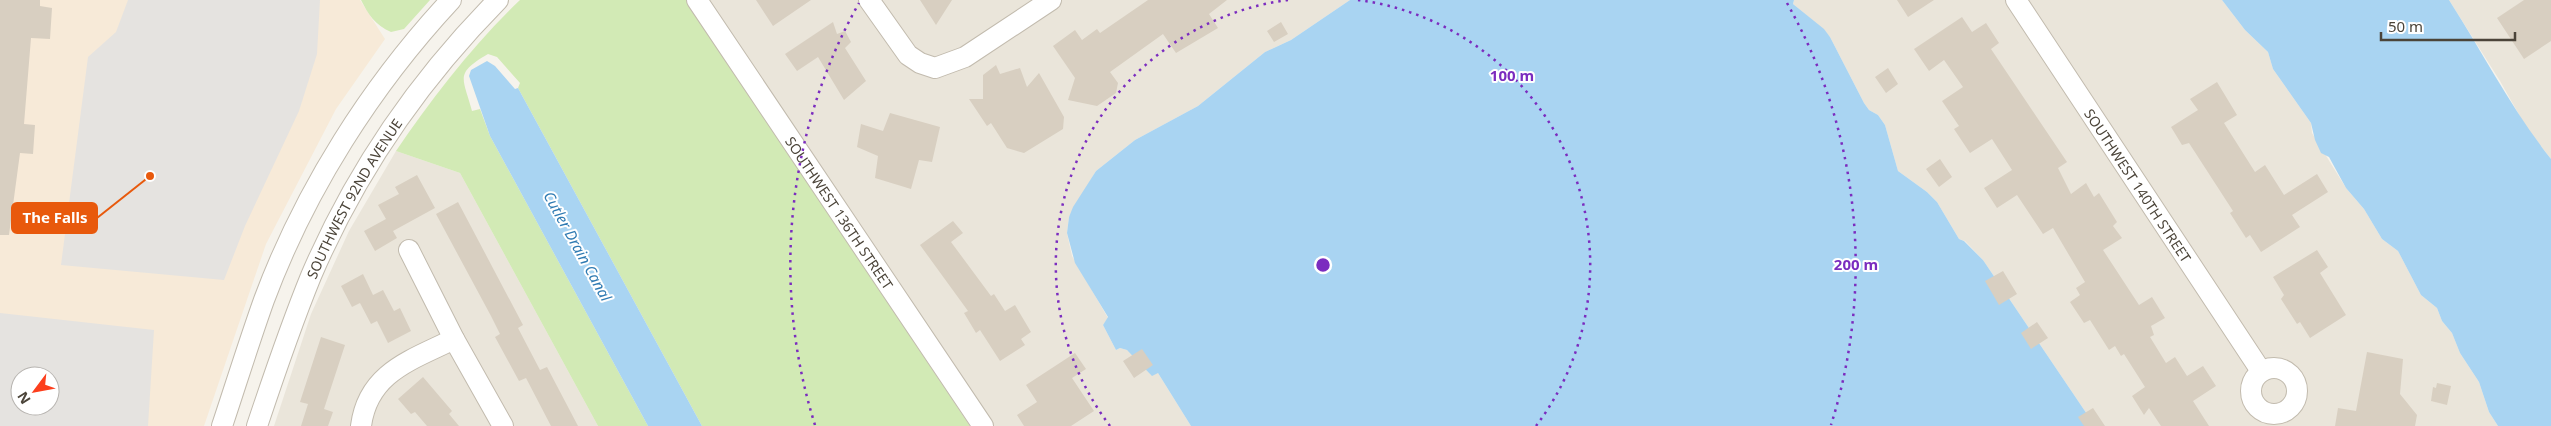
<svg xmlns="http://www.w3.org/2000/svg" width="2551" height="426" viewBox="0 0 2551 426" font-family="'Noto Sans',sans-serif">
<rect width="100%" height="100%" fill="#f6f3ec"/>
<path fill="#eae5da" d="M686 0H1350L1291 40 1265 52 1198 106 1135 140 1096 171 1069 217 1067 233 1072 256 1108 318 1103 325 1116 350 1120 348 1127 350 1158 373 1191 426H970Z
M1794 0H2222L2245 30 2268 52 2273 69 2311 123 2312 133 2346 188 2364 209 2382 239 2398 251 2421 295 2437 308 2442 321 2452 333 2460 353 2479 382 2489 412 2498 426H2095L1983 260 1965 241 1959 239 1937 202 1927 192 1898 171 1885 125 1878 115 1869 110 1864 103 1830 37 1823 29 1793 4Z
M2449 0H2551V159L2526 127 2500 81Z
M396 151 460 173 598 426H274L311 314 349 231Z"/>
<path fill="#f7ead8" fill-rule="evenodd" d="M0 0H360L385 39 336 109 266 244 204 426H0ZM20 376H50V406H20Z"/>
<path fill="#d2eab5" d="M361 0H430L404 29 391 32C375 25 368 14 361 0Z
M520 0H686L970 426H702L518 88 520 83 497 57 488 54C454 74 463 77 472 111L480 109 490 136 648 426H598L460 173 396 151C432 98 473 45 520 0Z"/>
<path fill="#e5e3e0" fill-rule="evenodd" d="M128 0H320L317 54 299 111 245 226 224 280 61 265 88 57 116 32Z
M0 313 154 330 148 426H0ZM20 376H50V406H20Z"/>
<path fill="#a9d4f2" d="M1350 0H1794L1793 4 1824 29 1830 37 1864 103 1869 110 1878 115 1885 125 1898 171 1927 192 1937 202 1959 239 1964 241 1983 260 2095 426H1191L1158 373 1152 376 1127 350 1120 348 1116 350 1103 325 1108 317 1075 263 1067 233 1069 217 1073 207 1096 171 1135 140 1198 106 1265 52 1291 40Z
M2222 0H2449C2483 53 2512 110 2551 159V426H2498L2489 412 2479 382 2460 353 2452 333 2442 321 2437 308 2421 295 2398 251 2382 239 2364 209 2346 188 2329 157 2321 153 2315 140 2311 123 2273 69 2268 52 2245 30Z
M487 61 495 66 515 89 518 88 702 426H648L490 136 469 76 471 70Z"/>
<path fill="#d8cfc1" d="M0 0H40V6L52 8 50 39 31 38 24 124 35 125 33 154 20 153 9 235H0Z
M756 0H811L773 26Z
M920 0H952L936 25Z
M1148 0H1227L1209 14 1218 28 1176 53 1163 34 1110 72 1118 83 1116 93 1097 106 1068 100 1075 78 1053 46 1075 30 1082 40 1097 29 1100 33Z
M1897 0H1934L1908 17Z
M2524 0H2551V41L2524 59 2497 18Z
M1962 17 1972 32 1986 23 1999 43 1991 49 2067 162 2058 168 2071 194 2086 183 2094 197 2099 193 2117 222 2113 226 2122 238 2103 250 2139 305 2152 297 2165 318 2151 326 2154 335 2150 337 2166 363 2175 357 2187 376 2203 366 2216 386 2193 401 2209 426H2161L2149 408 2144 415 2132 396 2145 387 2124 354 2121 356 2115 346 2109 350 2090 320 2084 323 2070 302 2080 295 2076 288 2085 282 2053 228 2043 234 2017 195 1997 208 1984 188 2012 170 1992 139 1970 153 1954 129 1959 126 1942 101 1963 87 1944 60 1929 71 1914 49Z
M833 22 837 34 845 31 851 42 845 48 866 81 844 100 818 57 797 71 785 54Z
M1281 22 1288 34 1274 42 1267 31Z
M996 65 1000 74 1020 68 1027 87 1039 73 1064 117 1063 129 1024 153 1007 148 991 123 987 126 969 99H983V75Z
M1888 68 1898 84 1886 93 1875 77Z
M2217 82 2237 115 2224 123 2255 172 2265 165 2284 195 2317 174 2328 192 2292 215 2300 227 2261 252 2250 235 2246 238 2230 213 2233 211 2189 143 2182 145 2171 127 2198 110 2190 99Z
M890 113 940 127 932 162 919 160 911 189 875 178 878 156 857 147 861 124 883 131Z
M1940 159 1952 177 1939 187 1926 169Z
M417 175 435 208 393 231 397 238 375 251 364 231 386 219 378 205 399 194 395 187Z
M458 202 523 325 518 328 540 370 547 367 578 426H551L526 378 519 381 495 337 500 334 491 316 436 214Z
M953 221 963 233 951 242 991 296 994 294 1005 311 1015 305 1031 332 1021 339 1025 345 1000 361 980 330 976 333 964 313 968 311 920 245Z
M2317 250 2328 267 2320 273 2346 315 2310 338 2300 322 2297 324 2281 299 2284 295 2273 277Z
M2003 271 2017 294 1999 305 1985 281Z
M363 274 373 295 383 290 394 311 400 308 411 331 388 343 377 321 371 324 360 303 352 307 341 286Z
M2037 322 2048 338 2031 349 2021 333Z
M321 337 345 345 324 409 333 412 328 426H301L308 404 300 402Z
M1142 349 1153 365 1134 378 1123 361Z
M2367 352 2403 359 2400 394 2417 415 2415 426H2335L2338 408 2356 411Z
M1075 353 1086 369 1072 378 1094 411 1071 426H1024L1017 415 1037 402 1026 385Z
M423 377 452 411 449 414 459 426H427L415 412 411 414 398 399Z
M2437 383 2451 386 2447 405 2431 401 2433 387 2436 388Z
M2093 408 2105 426H2084L2078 417Z"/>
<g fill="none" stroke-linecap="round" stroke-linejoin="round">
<defs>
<g id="minor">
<path id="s1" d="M697 0 983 426"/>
<path d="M869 0 908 55 920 63 935 68 965 57 1051 0"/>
<path id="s2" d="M2016 0 2261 371"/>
<path d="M409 250 454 339 503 426"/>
<circle cx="2274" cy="391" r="23"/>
<path d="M222 426C236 384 249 342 264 300 305 190 371 86 451 0"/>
<path id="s3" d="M257 426C274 375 291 325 311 276 355 173 420 79 498 0"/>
<path d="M361 426C368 372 412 360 454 339"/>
</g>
</defs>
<use href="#minor" stroke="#c2bbae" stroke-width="22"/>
<use href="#minor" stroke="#fff" stroke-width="20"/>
</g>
<g fill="none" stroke="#7b2cbf" stroke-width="2.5" stroke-dasharray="2.5 5">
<path d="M1110 426A267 267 0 0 1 1288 0M1358 0A267 267 0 0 1 1536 426"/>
<path d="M815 425A533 533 0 0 1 859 3M1787 3A533 533 0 0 1 1831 425"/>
</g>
<g text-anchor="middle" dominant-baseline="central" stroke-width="4" stroke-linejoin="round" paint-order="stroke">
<g font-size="14" fill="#4b4439" stroke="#fff">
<text stroke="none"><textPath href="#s2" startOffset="222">SOUTHWEST 140TH STREET</textPath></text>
<text stroke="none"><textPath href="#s3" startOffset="248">SOUTHWEST 92ND AVENUE</textPath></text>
<text stroke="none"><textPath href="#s1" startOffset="256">SOUTHWEST 136TH STREET</textPath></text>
</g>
<g font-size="15" font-style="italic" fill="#2e7ab2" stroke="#fff">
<text transform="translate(578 246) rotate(61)">Cutler Drain Canal</text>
</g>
</g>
<circle cx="1323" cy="265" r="8" fill="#7b2cbf" stroke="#fff" stroke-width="2.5"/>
<g font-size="15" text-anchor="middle" font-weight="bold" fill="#7b2cbf" stroke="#fff" stroke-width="4" stroke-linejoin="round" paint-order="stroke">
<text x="1512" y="81">100 m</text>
<text x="1856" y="270">200 m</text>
</g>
<path fill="none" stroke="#e8590c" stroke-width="2" d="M150 176L97 218"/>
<circle fill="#e8590c" stroke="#fff" stroke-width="2" cx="150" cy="176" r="5"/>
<rect fill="#e8590c" stroke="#e8590c" stroke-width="2" x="12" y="203" width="85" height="30" rx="5"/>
<g font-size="15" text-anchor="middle" font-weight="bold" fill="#fff">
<text x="55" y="223">The Falls</text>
</g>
<g transform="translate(35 391) rotate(238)"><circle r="24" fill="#ffffff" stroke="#b7b4b0"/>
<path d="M0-4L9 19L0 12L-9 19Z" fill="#fc3f1d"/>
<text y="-8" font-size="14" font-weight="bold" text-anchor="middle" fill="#4b4439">N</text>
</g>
<path d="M2381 32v8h134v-8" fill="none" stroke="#4b4439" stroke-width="2.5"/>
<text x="2388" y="32" font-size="15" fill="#4b4439" stroke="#ffffff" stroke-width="4" paint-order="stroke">50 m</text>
</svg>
